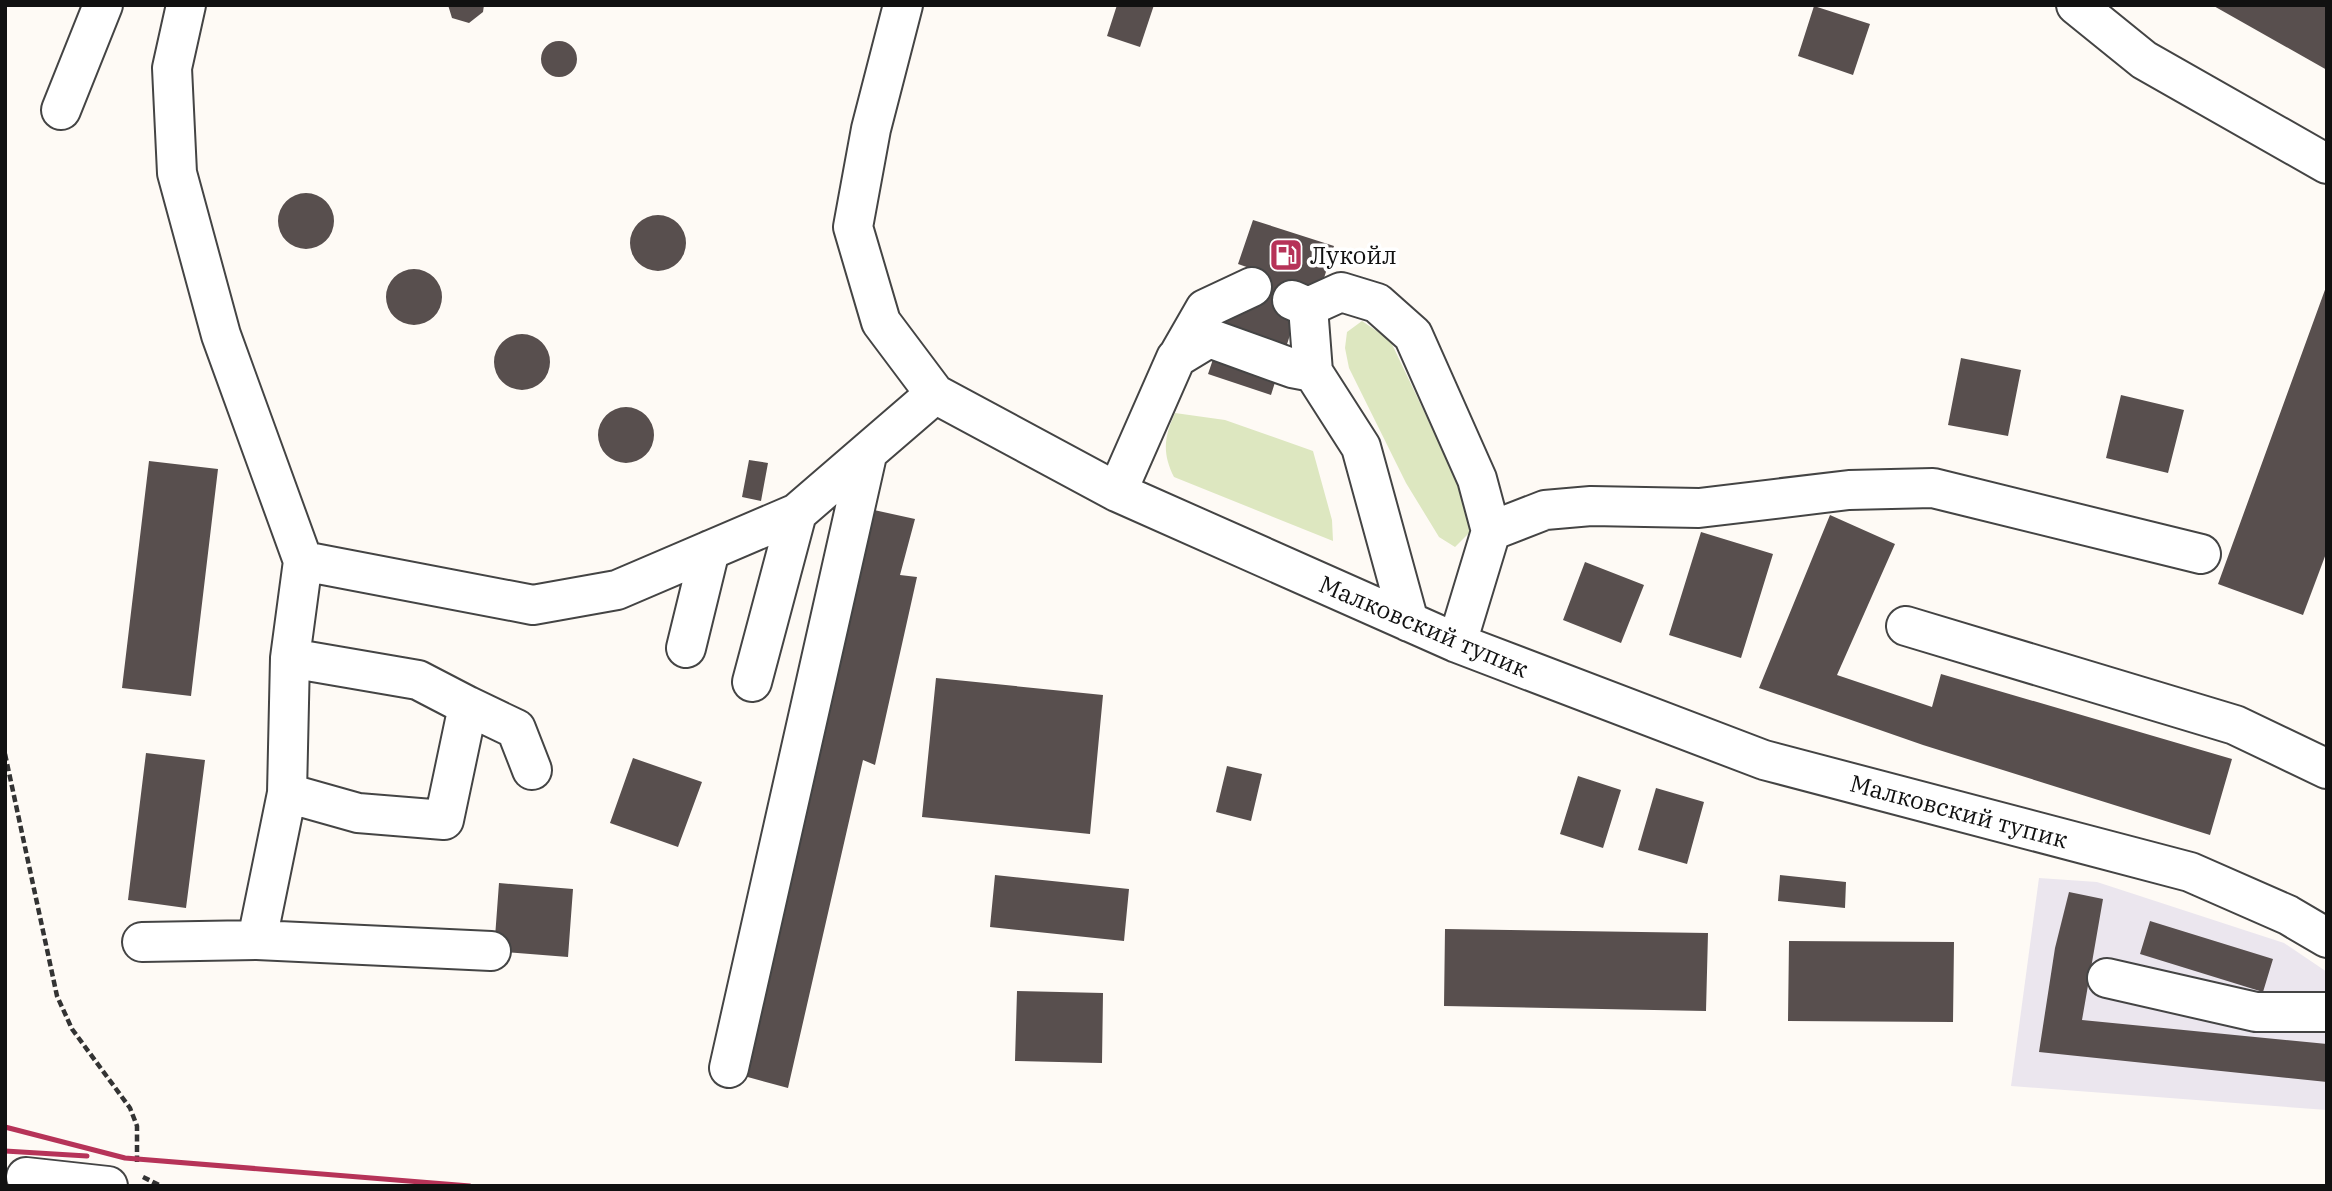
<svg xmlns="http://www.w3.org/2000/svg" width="2332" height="1191" viewBox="0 0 2332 1191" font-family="'IBM Plex Serif',serif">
<rect width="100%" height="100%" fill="#fefaf5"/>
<path fill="#ebe6ee" d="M2039 878 2097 882 2284 943 2327 972V1110L2011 1086Z"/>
<path fill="#dde7c0" d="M1362 321 1390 340 1471 510 1469 533 1455 547 1439 537 1406 483 1349 368 1345 348 1347 332Z
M1175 413 1225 420 1313 451 1332 520 1333 541 1174 477C1162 453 1164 437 1175 413Z"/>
<path fill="#584f4e" d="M448 5H484L483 12 469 23 452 18Z
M1117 5H1154L1140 47 1107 36Z
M2212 5H2327V70Z
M1814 6 1870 24 1853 75 1798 56Z
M541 59a18 18 0 1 1 36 0a18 18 0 1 1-36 0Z
M278 221a28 28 0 1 1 56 0a28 28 0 1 1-56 0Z
M630 243a28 28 0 1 1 56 0a28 28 0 1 1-56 0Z
M1253 220 1334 246 1320 291 1291 281 1280 315 1295 319 1271 395 1208 374 1233 300 1256 308 1267 274 1238 264Z
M386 297a28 28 0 1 1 56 0a28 28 0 1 1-56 0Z
M2326 287 2327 551 2303 615 2218 584Z
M494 362a28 28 0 1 1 56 0a28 28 0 1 1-56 0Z
M1961 358 2021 370 2008 436 1948 425Z
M2121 395 2184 410 2168 473 2106 458Z
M598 435a28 28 0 1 1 56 0a28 28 0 1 1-56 0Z
M749 460 768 463 761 501 742 497Z
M149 461 218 469 191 696 122 688Z
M874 510 915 519 900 575 917 577 875 765 863 760 788 1088 744 1076Z
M1830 515 1895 544 1837 675 1932 707 1941 674 2232 759 2210 835 1923 745 1759 688Z
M1701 532 1773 554 1741 658 1669 635Z
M1585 562 1644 585 1621 643 1563 620Z
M936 678 1103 695 1090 834 922 817Z
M146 753 205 760 186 908 128 900Z
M633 758 702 782 678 847 610 823Z
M1227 766 1262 774 1251 821 1216 812Z
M1578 776 1621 790 1603 848 1560 834Z
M1656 788 1704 802 1687 864 1638 850Z
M995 875 1129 889 1124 941 990 927Z
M1780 875 1846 882 1845 908 1778 901Z
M499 883 573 889 568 957 494 951Z
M2069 892 2103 899 2082 1020 2327 1044V1082L2039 1052 2055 948Z
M2150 921 2273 959 2263 992 2140 954Z
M1445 929 1708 933 1706 1011 1444 1006Z
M1789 941 1954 942 1953 1022 1788 1021Z
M1017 991 1103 993 1102 1063 1015 1061Z"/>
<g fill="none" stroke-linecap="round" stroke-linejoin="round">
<defs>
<path id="minor" d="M186 5 172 68 177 173 221 335 303 561 290 658 287 793 257 940
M903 5 871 129 853 227 881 322 935 394 1117 492 1457 643 1764 760 2190 872 2288 915 2327 938
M2076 5 2144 60 2327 164
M61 110 103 5
M1292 300 1308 307 1313 372
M1308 307 1341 292 1377 303 1413 335 1477 479 1491 531
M1178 356 1205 309 1252 287
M1117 492 1176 358 1209 338 1292 368 1313 372 1361 447 1409 622
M303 561 533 605 617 590 797 513 935 394
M1906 626 2235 725 2327 769
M1457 643 1491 531 1545 510 1591 506 1699 508 1849 490 1933 488 2201 554
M686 648 710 550
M752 682 797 513
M468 706 516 729 532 770
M287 793 358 813 444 820 468 706 418 680 290 658
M142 942 257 940 491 951
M2107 978 2256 1012H2327
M729 1068 867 455
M26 1177 108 1186"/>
</defs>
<use href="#minor" stroke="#444" stroke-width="42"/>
<path stroke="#333" stroke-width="4.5" stroke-dasharray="7 3.5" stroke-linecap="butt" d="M5 754 57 996 72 1029 130 1108 137 1126V1162
M143 1177 161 1186"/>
<use href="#minor" stroke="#fff" stroke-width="38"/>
<path stroke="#b63358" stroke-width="5" d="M5 1127 125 1158 470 1186
M5 1151 87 1156"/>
</g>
<defs>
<symbol id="fuel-square" viewBox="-11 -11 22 22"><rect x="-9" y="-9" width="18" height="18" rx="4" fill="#b63358" stroke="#fff"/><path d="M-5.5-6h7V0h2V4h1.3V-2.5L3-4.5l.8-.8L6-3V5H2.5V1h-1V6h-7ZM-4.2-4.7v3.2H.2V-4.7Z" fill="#fff"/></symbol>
</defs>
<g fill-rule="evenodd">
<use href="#fuel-square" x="1267" y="236" width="38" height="38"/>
</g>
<g text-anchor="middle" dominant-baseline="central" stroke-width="7" stroke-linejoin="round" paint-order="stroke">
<g font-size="24" fill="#111" stroke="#fff" text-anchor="start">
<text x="1310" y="255">Лукойл</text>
</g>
<g font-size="24" fill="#111" stroke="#fff">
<text transform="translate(1424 626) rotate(23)">Малковский тупик</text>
<text transform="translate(1959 811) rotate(15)">Малковский тупик</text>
</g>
</g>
<rect width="2332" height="1191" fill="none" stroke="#111111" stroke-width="14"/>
</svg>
